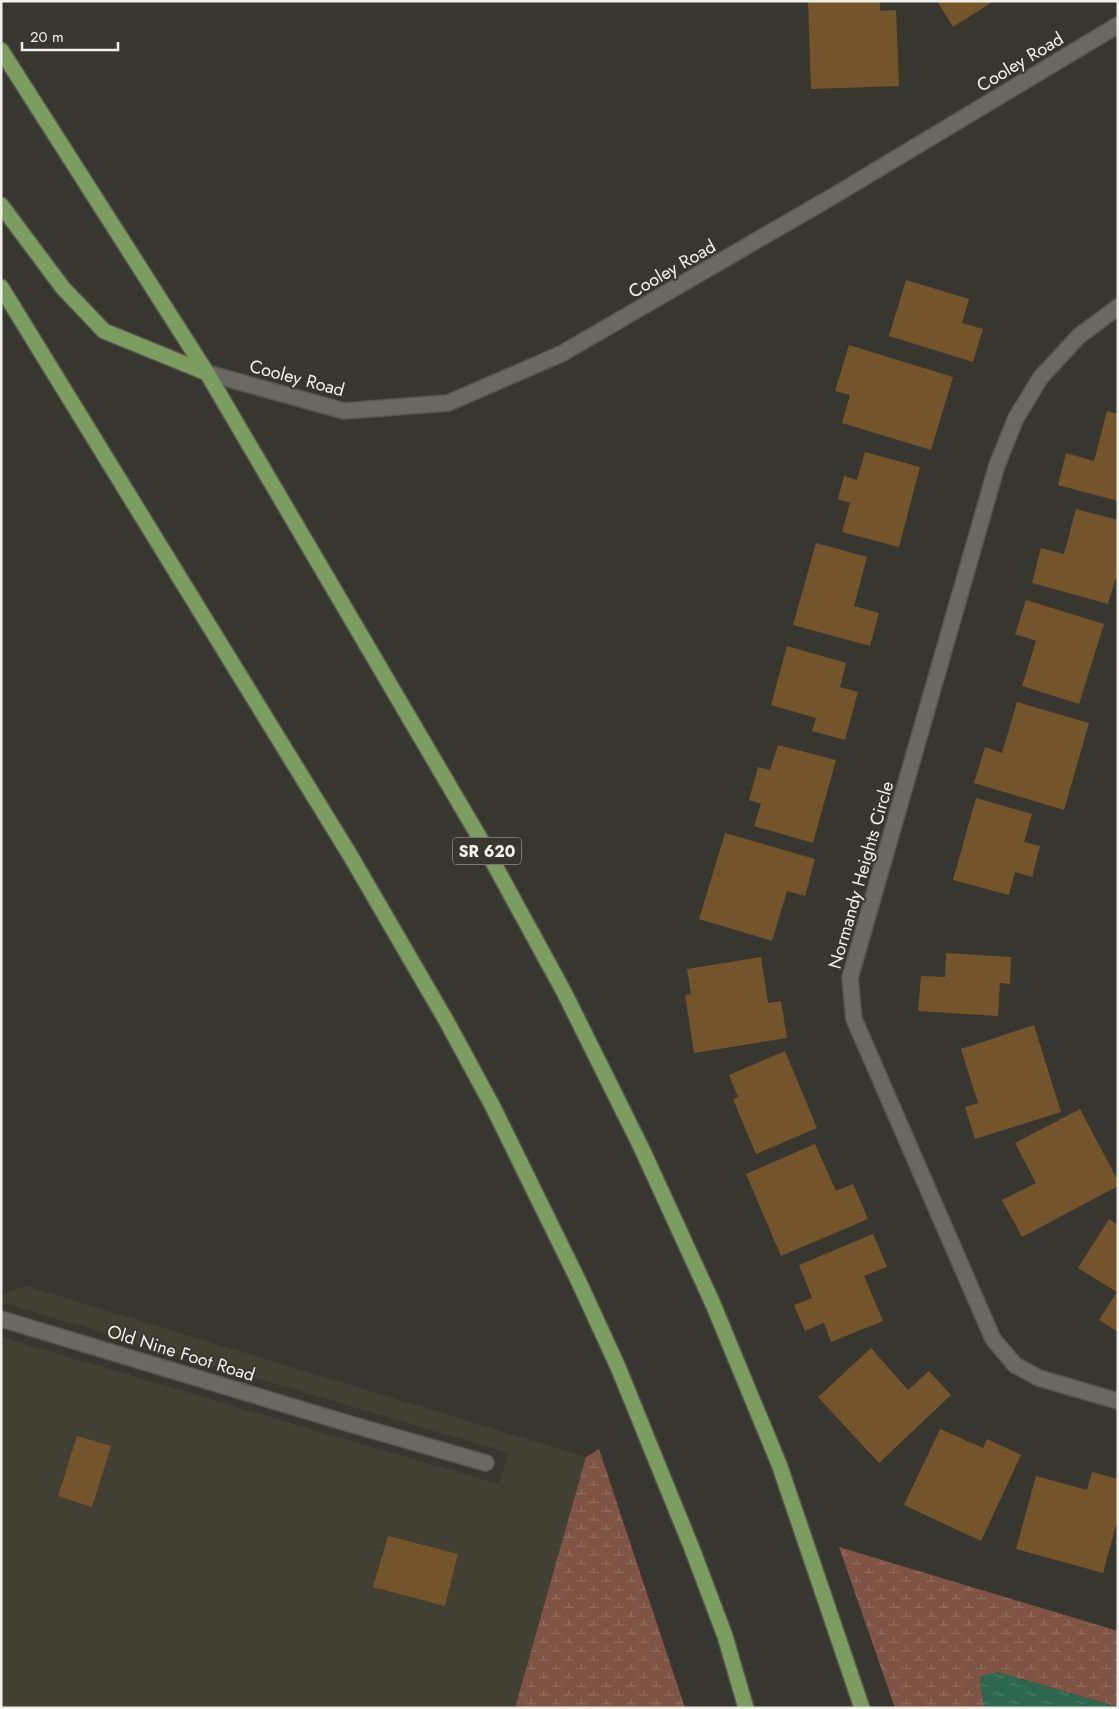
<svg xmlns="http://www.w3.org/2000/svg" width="1119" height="1709" viewBox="0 0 1119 1709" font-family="Jost,sans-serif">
<defs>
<pattern id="wetland-marsh" width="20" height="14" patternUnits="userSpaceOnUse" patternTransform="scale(1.25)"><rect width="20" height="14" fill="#7f5444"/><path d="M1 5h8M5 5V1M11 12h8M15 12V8" fill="none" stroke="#926d5f"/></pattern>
<pattern id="water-ripples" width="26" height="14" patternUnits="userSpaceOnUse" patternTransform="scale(1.25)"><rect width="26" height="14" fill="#2d6750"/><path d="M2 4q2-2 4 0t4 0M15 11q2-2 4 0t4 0" fill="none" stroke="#4c7d69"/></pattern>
</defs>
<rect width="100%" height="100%" fill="#373730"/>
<path fill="#424033" d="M26 1286 586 1457 515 1708H1V1337L327 1434 499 1484 508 1453 1 1302V1295Z"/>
<path fill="url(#wetland-marsh)" d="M599 1449 685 1708H515L586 1457Z
M839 1547 1118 1631V1707L997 1672 980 1684 985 1708H895Z"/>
<path fill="url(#water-ripples)" d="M997 1672 1118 1707V1708H985L980 1684 981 1676Z"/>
<path fill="#74542a" d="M808 1H880V11L896 10 899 86 811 89Z
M937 1H994L953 27Z
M906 280 969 299 962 323 983 329 973 362 889 336Z
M849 345 953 377 931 450 842 423 850 395 835 391Z
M1107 411 1118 414V501L1058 485 1066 453 1094 461Z
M865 452 920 467 899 547 842 532 850 503 838 499 844 476 857 480Z
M1076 509 1118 520V571L1108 604 1032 583 1041 548 1064 554Z
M816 543 867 557 854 606 879 613 870 646 793 625Z
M1026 600 1104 624 1079 704 1022 686 1036 641 1015 634Z
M787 646 846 663 840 687 858 692 845 740 812 731 816 718 771 705Z
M1017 702 1089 723 1064 810 974 783 985 747 1002 753Z
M778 745 836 760 813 843 754 826 761 804 749 800 758 767 770 770Z
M976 798 1032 814 1024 842 1040 846 1032 877 1015 872 1009 895 953 880Z
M725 833 815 859 805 896 787 891 772 941 699 919Z
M946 953 1011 957 1010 984 1000 983 998 1016 918 1011 921 976 945 977Z
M761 957 768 1003 781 1001 787 1038 694 1053 685 995 691 994 687 969Z
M1034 1025 1061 1112 975 1139 965 1107 978 1103 961 1049Z
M785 1051 817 1128 756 1154 733 1099 738 1097 729 1075Z
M1080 1109 1118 1181V1186L1022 1237 1002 1200 1036 1183 1015 1143Z
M815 1144 836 1191 853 1184 868 1219 781 1256 746 1174Z
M1109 1219 1118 1225V1332L1099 1320 1117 1292 1078 1268Z
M873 1234 887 1267 864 1276 883 1321 831 1342 824 1323 805 1331 794 1305 812 1298 799 1265Z
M871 1348 908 1390 929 1371 951 1395 879 1463 818 1397Z
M940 1429 983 1448 987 1439 1021 1455 981 1541 904 1505Z
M77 1436 111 1446 92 1507 58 1496Z
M1092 1472 1118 1479V1518L1103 1573 1016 1549 1036 1476 1087 1490Z
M388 1536 458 1554 445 1606 373 1587Z"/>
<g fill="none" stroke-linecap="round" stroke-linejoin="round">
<defs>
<path id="street" d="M1118 307 1079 336 1041 377 1016 418 997 465 850 978 854 1019 993 1339 1015 1365 1039 1378 1118 1401
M207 373 344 411 448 403 561 354 835 195 1118 25
M1 1319 350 1424 486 1463"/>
<path id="primary" d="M1 50 207 373 481 840 564 992 641 1147 713 1304 779 1464 862 1708
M1 205 63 288 104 331 207 373
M1 287 350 855 447 1022 493 1107 578 1280 618 1367 691 1546 725 1636 746 1708"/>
</defs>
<use href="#street" stroke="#56554f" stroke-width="18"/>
<use href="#primary" stroke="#56554f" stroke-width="18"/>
<use href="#street" stroke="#696861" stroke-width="15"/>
<use href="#primary" stroke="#7c9d60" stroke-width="15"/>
</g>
<g text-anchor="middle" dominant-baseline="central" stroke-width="4" stroke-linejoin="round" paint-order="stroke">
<rect fill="#373730" stroke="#b9b9b4" stroke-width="1" x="453" y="837.5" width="68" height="27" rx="4"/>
<g font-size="16" font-weight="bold" fill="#f1f1ec">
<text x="487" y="851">SR 620</text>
</g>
<g font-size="18" fill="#f1f1ec" stroke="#373730">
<text transform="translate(1020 62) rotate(-31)">Cooley Road</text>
<text transform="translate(672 269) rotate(-30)">Cooley Road</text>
<text transform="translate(297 378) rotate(15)">Cooley Road</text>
<text transform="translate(861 875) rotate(-74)">Normandy Heights Circle</text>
<text transform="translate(181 1353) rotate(17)">Old Nine Foot Road</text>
</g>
</g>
<rect width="1119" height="1709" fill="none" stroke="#f1f1ec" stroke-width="5"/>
<path d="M22 42v8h96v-8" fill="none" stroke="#f1f1ec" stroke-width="2.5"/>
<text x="30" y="42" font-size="15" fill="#f1f1ec" stroke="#373730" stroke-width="4" paint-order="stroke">20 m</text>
</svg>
